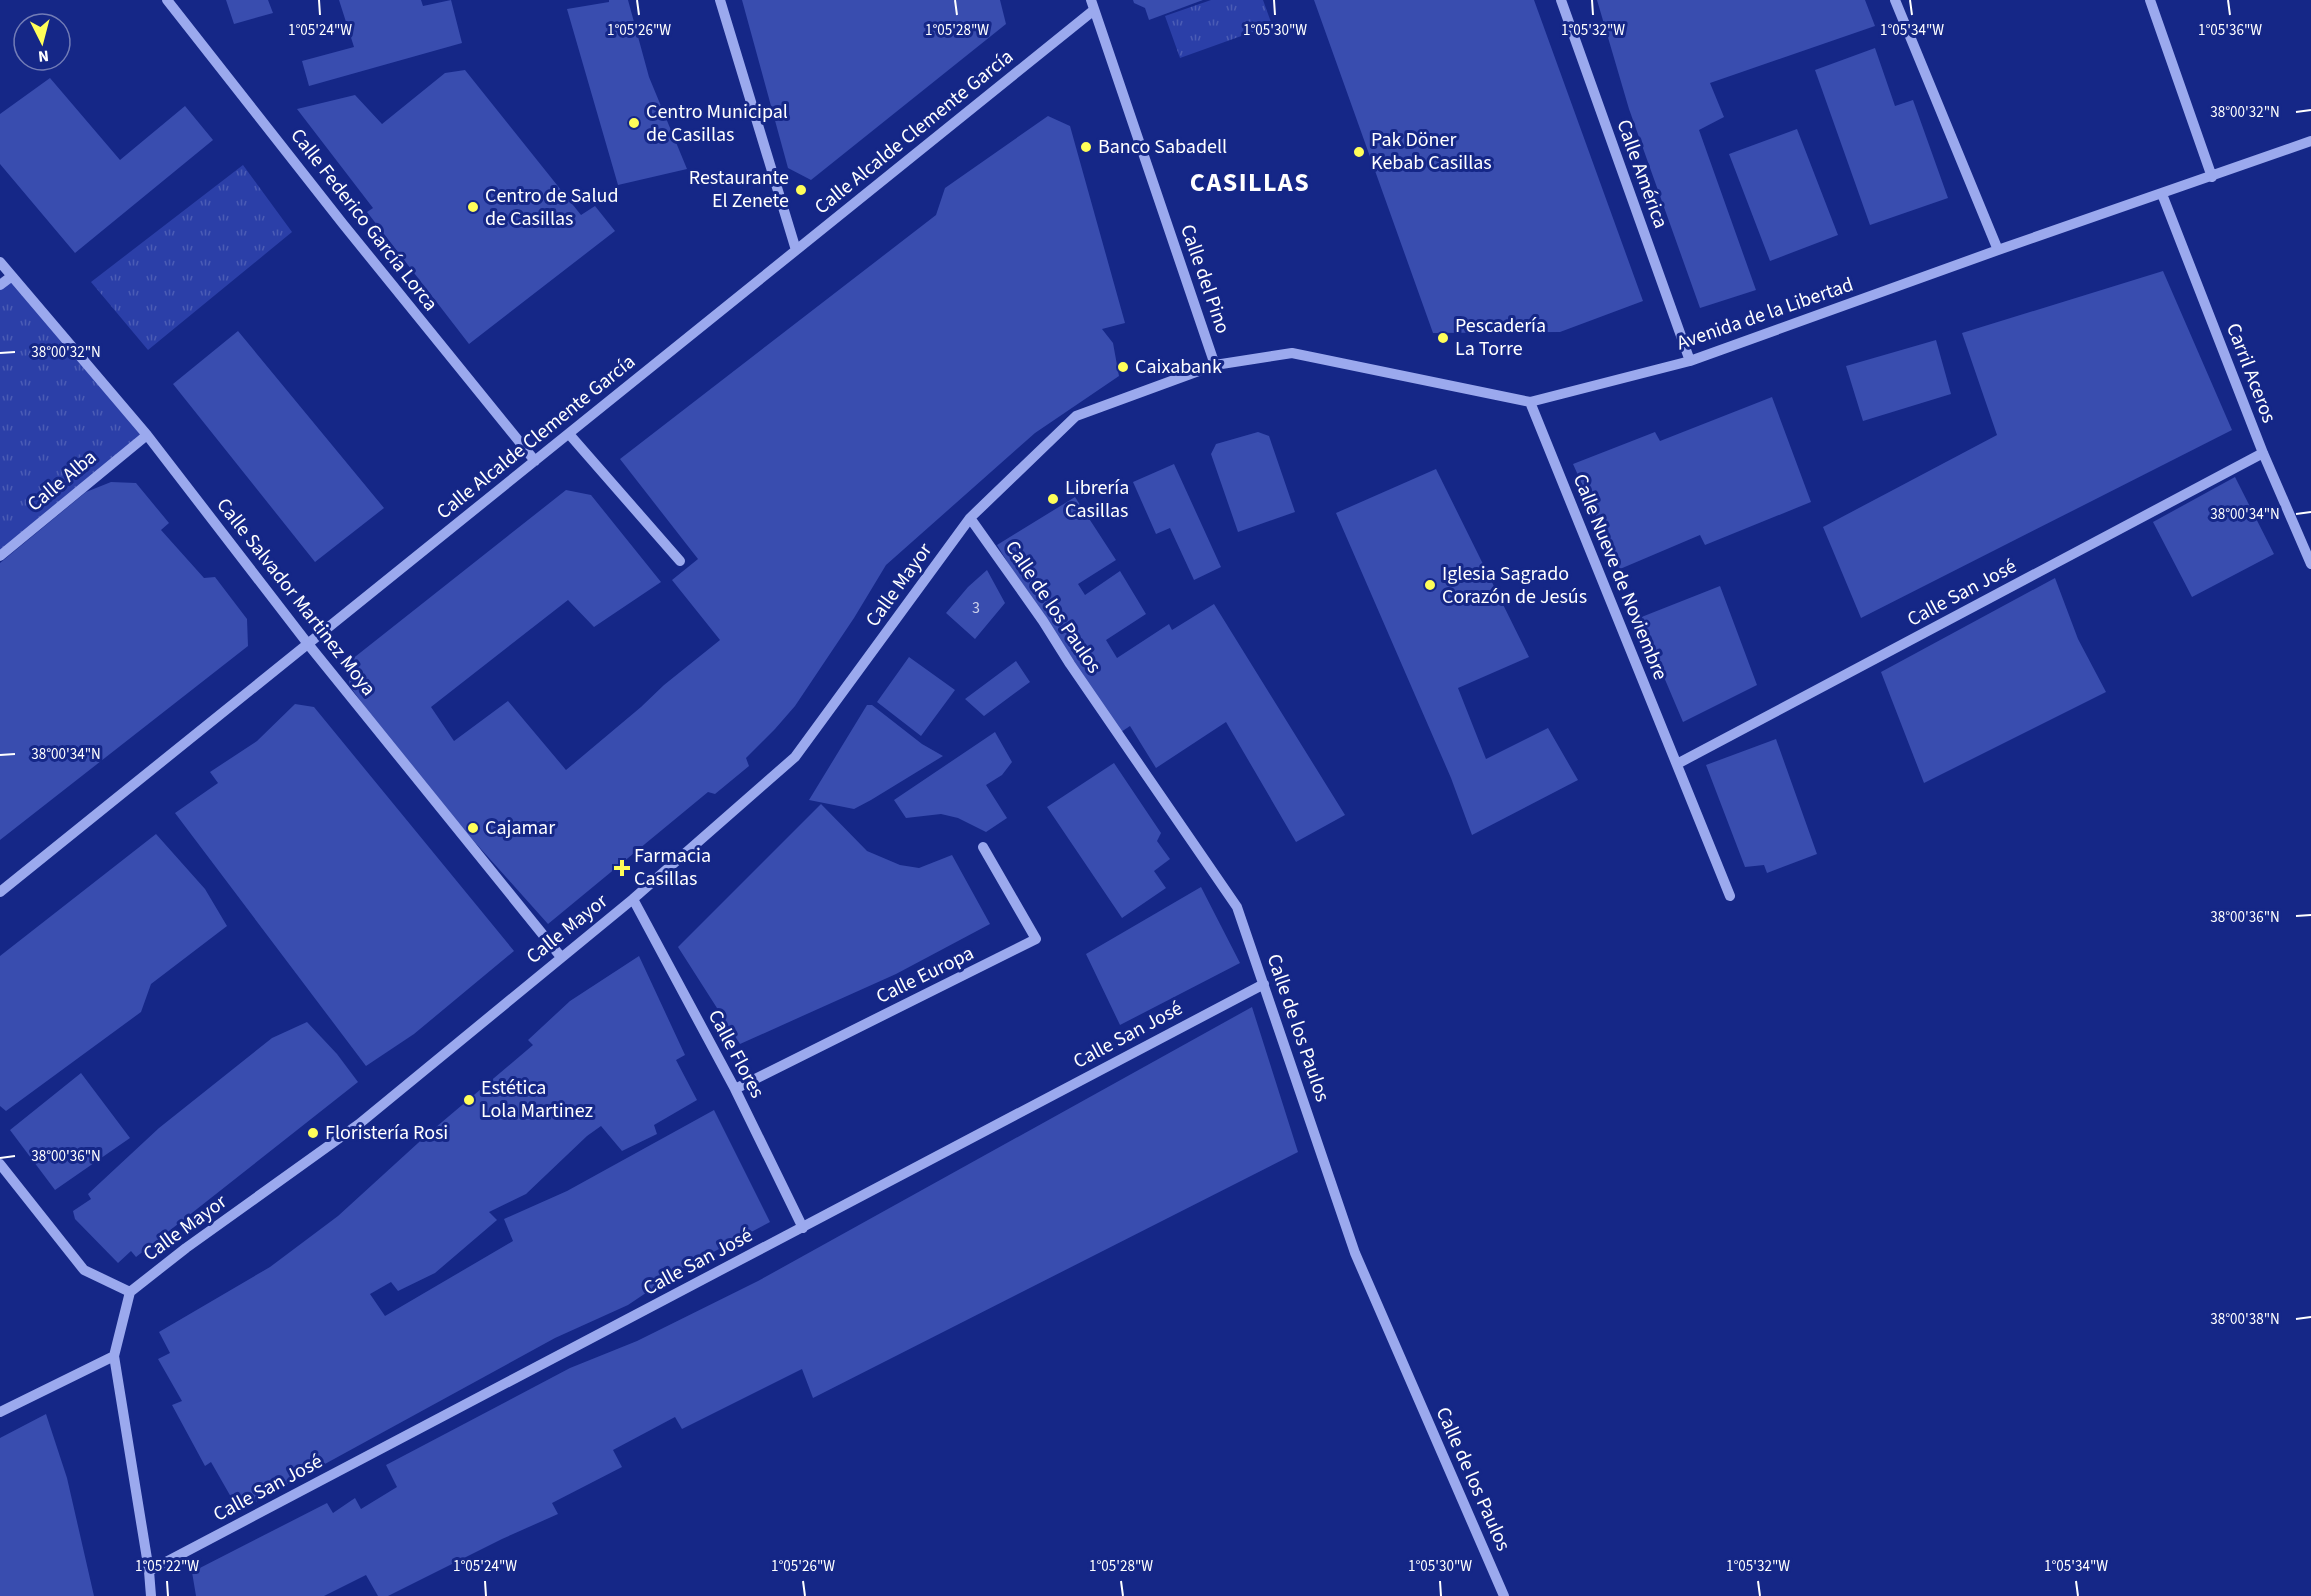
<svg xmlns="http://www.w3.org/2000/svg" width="2311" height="1596" viewBox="0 0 2311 1596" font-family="'Source Sans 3',sans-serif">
<defs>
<pattern id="park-tufts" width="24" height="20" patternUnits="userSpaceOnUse" patternTransform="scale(1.5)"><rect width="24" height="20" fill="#2b3fa8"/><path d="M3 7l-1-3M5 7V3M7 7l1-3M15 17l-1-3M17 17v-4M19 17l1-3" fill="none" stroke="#4b5cb5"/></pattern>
</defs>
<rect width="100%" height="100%" fill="#152787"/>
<path fill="url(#park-tufts)" d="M1211 0H1263L1272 25 1180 58 1165 16Z
M243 165 292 232 148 350 91 282Z
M11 279 144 433 0 555V288Z"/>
<path fill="#394daf" d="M226 0H268L273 13 234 24Z
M339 0H421L423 6 451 0 462 43 309 86 302 61 354 47Z
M609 0H628L649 77 687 169 618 185 567 9 609 2Z
M742 0H1000L1006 24 811 180 788 168Z
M1133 0H1203L1149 20 1145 8 1134 3Z
M1314 0H1534L1643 301 1560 332 1433 333Z
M1597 0H1865L1875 26 1710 83 1724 117 1699 130 1756 290 1700 308 1629 109Z
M1875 48 1895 106 1913 100 1948 198 1870 225 1815 70Z
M465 70 581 215 595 206 615 231 469 344 367 212 373 208 297 109 355 95 382 124 445 73Z
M50 78 120 160 185 106 213 140 75 253 0 164V114Z
M1048 116 1070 126 1125 323 1102 329 1113 343 1119 376 1035 433 886 565 854 618 795 706 775 729 746 758 749 766 715 794 708 792 548 924 412 772 349 685 351 660 566 490 591 495 661 582 594 627 568 600 431 707 454 741 508 701 566 770 641 707 664 685 720 640 672 580 698 559 620 459 936 215 945 188Z
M1797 129 1838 235 1770 261 1729 154Z
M2163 271 2232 430 1861 618 1823 527 1997 435 1962 333Z
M238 331 384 508 315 562 173 384Z
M1936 340 1951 394 1863 421 1846 366Z
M1772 397 1811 502 1705 545 1700 535 1620 569 1573 464 1655 432 1660 441Z
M1258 432 1269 436 1295 512 1238 532 1211 454 1216 444Z
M1174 464 1221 567 1194 580 1170 528 1156 534 1133 482Z
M1436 469 1529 657 1458 688 1486 759 1548 728 1578 780 1472 835 1451 778 1336 513Z
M2235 477 2274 554 2192 597 2153 522Z
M111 482 136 483 169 523 161 530 204 578 215 577 247 619 248 646 0 840V563L86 492Z
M1075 497 1116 560 1078 584 1085 595 1120 571 1146 614 1106 640 1117 658 1169 624 1172 630 1214 604 1345 815 1296 842 1226 722 1156 768 1130 726 1121 732 1070 664 997 545Z
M987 570 1005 603 975 639 946 613 968 587Z
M2055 578 2078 639 2106 692 1924 783 1881 672Z
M1720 586 1757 685 1683 722 1639 618Z
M909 657 955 690 921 736 877 702Z
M1016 661 1030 682 984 716 965 699Z
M295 704 314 707 514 951 414 1034 366 1066 175 813 218 783 210 772 257 741Z
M867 705H872L922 744 943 756 871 800 854 809 809 800Z
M995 732 1012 762 1002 775 986 785 1007 818 986 832 958 818 941 814 906 818 894 800Z
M1776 739 1817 854 1767 873 1764 865 1745 867 1706 765Z
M1114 763 1161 833 1157 841 1170 859 1154 871 1166 888 1122 918 1047 807Z
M821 804 867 851 900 865 919 868 952 855 990 924 896 974 740 1044 678 947Z
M156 834 205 889 227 926 151 984 141 1012 6 1111 0 1106V956Z
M1201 887 1240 963 1120 1025 1086 954Z
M639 956 685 1055 676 1060 697 1100 654 1125 657 1134 622 1151 601 1126 587 1136 526 1194 489 1212 497 1220 435 1273 398 1291 391 1282 370 1294 385 1316 513 1241 504 1219 567 1191 714 1110 770 1222 683 1268 628 1305 555 1338 239 1511 211 1462 205 1466 172 1405 182 1401 158 1359 170 1353 159 1332 270 1267 338 1216 429 1133 533 1045 528 1040 570 1001Z
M1252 1007 1298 1152 813 1398 802 1369 682 1429 675 1417 613 1450 622 1467 552 1503 558 1514 502 1539 388 1596H378L366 1575 324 1596H196L192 1572 327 1503 333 1513 355 1498 361 1509 397 1487 386 1465 570 1368 637 1341 758 1281Z
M307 1022 337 1054 358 1082 136 1257 131 1251 118 1263 75 1219 73 1211 91 1199 88 1194 159 1128 272 1038Z
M81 1073 130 1138 55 1190 10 1130Z
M46 1414 67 1478 94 1596H0V1438Z"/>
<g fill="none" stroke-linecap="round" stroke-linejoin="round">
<path stroke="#9ba9ee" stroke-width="10" d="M167 0 343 224 535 461
M720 0 796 250
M1091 0 1215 365
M1561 0 1690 361
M1895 0 1998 250
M2150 0 2212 177
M2162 194 2263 453 2311 564
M0 262 147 435 308 644 561 957
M0 285 12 276
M1530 402 1730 896
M569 434 680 561
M970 518 1043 621 1070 664 1237 907 1355 1253 1504 1596
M0 556 147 435
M1677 764 2263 453
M0 892 1094 10
M633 899 735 1089 803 1228
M735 1089 1036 939 983 847
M0 1164 84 1270 130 1292
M0 1412 114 1356
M149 1571 1264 984
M151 1596 149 1571 114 1356 130 1292 186 1248 359 1124 633 899 795 757 970 518 1076 416 1215 365 1292 353 1530 402 1690 361 1998 250 2311 141"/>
</g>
<path fill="none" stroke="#fff" stroke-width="2" d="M319 0 320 15M637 0 639 15M955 0 957 15M1274 0 1275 15M1592 0 1593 15M1910 0 1912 15M2228 0 2230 15M2296 112 2311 110M0 353 15 352M2296 514 2311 512M0 755 15 754M2296 916 2311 915M0 1158 15 1156M2296 1319 2311 1317M167 1581 168 1596M485 1581 486 1596M803 1581 805 1596M1121 1581 1123 1596M1440 1581 1441 1596M1758 1581 1760 1596M2076 1581 2078 1596"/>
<g fill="#fffe59" stroke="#152787" stroke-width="2">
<circle cx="634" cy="123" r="6"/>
<circle cx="1086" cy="147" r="6"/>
<circle cx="1359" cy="152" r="6"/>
<circle cx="801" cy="190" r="6"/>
<circle cx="473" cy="207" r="6"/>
<circle cx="1443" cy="338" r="6"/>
<circle cx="1123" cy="367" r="6"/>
<circle cx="1053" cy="499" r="6"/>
<circle cx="1430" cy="585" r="6"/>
<circle cx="473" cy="828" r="6"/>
<path d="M619 859h6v6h6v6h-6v6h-6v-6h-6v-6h6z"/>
<circle cx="469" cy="1100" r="6"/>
<circle cx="313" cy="1133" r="6"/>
</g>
<g text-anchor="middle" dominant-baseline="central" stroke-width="6" stroke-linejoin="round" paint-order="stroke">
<g font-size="16" fill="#ced2eb">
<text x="976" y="608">3</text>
</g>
<g font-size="20" fill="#fff" stroke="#152787" text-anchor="start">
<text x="646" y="112">Centro Municipal<tspan x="646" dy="23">de Casillas</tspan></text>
<text x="1371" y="140">Pak Döner<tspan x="1371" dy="23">Kebab Casillas</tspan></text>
<text x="1098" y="147">Banco Sabadell</text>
<text x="789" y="178" text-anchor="end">Restaurante<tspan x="789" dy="23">El Zenete</tspan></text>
<text x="485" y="196">Centro de Salud<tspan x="485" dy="23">de Casillas</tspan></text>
<text x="1455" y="326">Pescadería<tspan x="1455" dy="23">La Torre</tspan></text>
<text x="1135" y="367">Caixabank</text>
<text x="1065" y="488">Librería<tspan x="1065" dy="23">Casillas</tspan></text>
<text x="1442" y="574">Iglesia Sagrado<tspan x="1442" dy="23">Corazón de Jesús</tspan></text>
<text x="485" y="828">Cajamar</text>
<text x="634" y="856">Farmacia<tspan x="634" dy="23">Casillas</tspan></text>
<text x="481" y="1088">Estética<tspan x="481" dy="23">Lola Martinez</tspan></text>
<text x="325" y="1133">Floristería Rosi</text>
</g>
<g font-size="20" fill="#fff" stroke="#152787">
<text transform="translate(914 132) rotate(-39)">Calle Alcalde Clemente García</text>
<text transform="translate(1642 174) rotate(70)">Calle América</text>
<text transform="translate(364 220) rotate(52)">Calle Federico García Lorca</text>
<text transform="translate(1205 279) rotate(71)">Calle del Pino</text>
<text transform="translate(1765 314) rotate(-19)">Avenida de la Libertad</text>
<text transform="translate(2251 373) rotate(69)">Carril Aceros</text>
<text transform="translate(536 437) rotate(-39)">Calle Alcalde Clemente García</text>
<text transform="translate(62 481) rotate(-40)">Calle Alba</text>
<text transform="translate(1620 577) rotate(68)">Calle Nueve de Noviembre</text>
<text transform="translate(899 585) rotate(-54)">Calle Mayor</text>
<text transform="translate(1962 593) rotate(-28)">Calle San José</text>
<text transform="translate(296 597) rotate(52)">Calle Salvador Martinez Moya</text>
<text transform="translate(1053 607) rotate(56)">Calle de los Paulos</text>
<text transform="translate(567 929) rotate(-39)">Calle Mayor</text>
<text transform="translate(925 975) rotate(-26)">Calle Europa</text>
<text transform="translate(1298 1028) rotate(71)">Calle de los Paulos</text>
<text transform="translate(1128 1035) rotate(-28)">Calle San José</text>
<text transform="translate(736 1054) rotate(62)">Calle Flores</text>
<text transform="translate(185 1228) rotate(-36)">Calle Mayor</text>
<text transform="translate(698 1262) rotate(-28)">Calle San José</text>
<text transform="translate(1473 1479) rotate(66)">Calle de los Paulos</text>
<text transform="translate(268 1488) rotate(-28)">Calle San José</text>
</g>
<g font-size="26" font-weight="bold" letter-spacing="1.5" fill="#fff" stroke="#152787">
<text x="1250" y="182">CASILLAS</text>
</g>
</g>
<g font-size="15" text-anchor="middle" fill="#fff" stroke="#152787" stroke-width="6" stroke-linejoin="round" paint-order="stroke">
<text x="320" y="35">1°05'24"W</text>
<text x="639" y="35">1°05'26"W</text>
<text x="957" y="35">1°05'28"W</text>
<text x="1275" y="35">1°05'30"W</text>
<text x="1593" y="35">1°05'32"W</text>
<text x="1912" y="35">1°05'34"W</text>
<text x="2230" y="35">1°05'36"W</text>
<text x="2245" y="117">38°00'32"N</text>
<text x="66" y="357">38°00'32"N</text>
<text x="2245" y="519">38°00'34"N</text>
<text x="66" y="759">38°00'34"N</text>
<text x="2245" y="922">38°00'36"N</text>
<text x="66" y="1161">38°00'36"N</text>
<text x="2245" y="1324">38°00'38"N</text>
<text x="167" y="1571">1°05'22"W</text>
<text x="485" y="1571">1°05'24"W</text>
<text x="803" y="1571">1°05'26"W</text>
<text x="1121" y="1571">1°05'28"W</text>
<text x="1440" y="1571">1°05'30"W</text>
<text x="1758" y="1571">1°05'32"W</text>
<text x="2076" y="1571">1°05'34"W</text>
</g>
<g transform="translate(42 42) rotate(174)"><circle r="28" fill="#152787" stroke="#737db7" stroke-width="1.5"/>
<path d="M0-4.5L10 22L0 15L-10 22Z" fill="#fffe59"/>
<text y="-9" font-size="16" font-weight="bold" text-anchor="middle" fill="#ffffff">N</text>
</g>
</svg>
